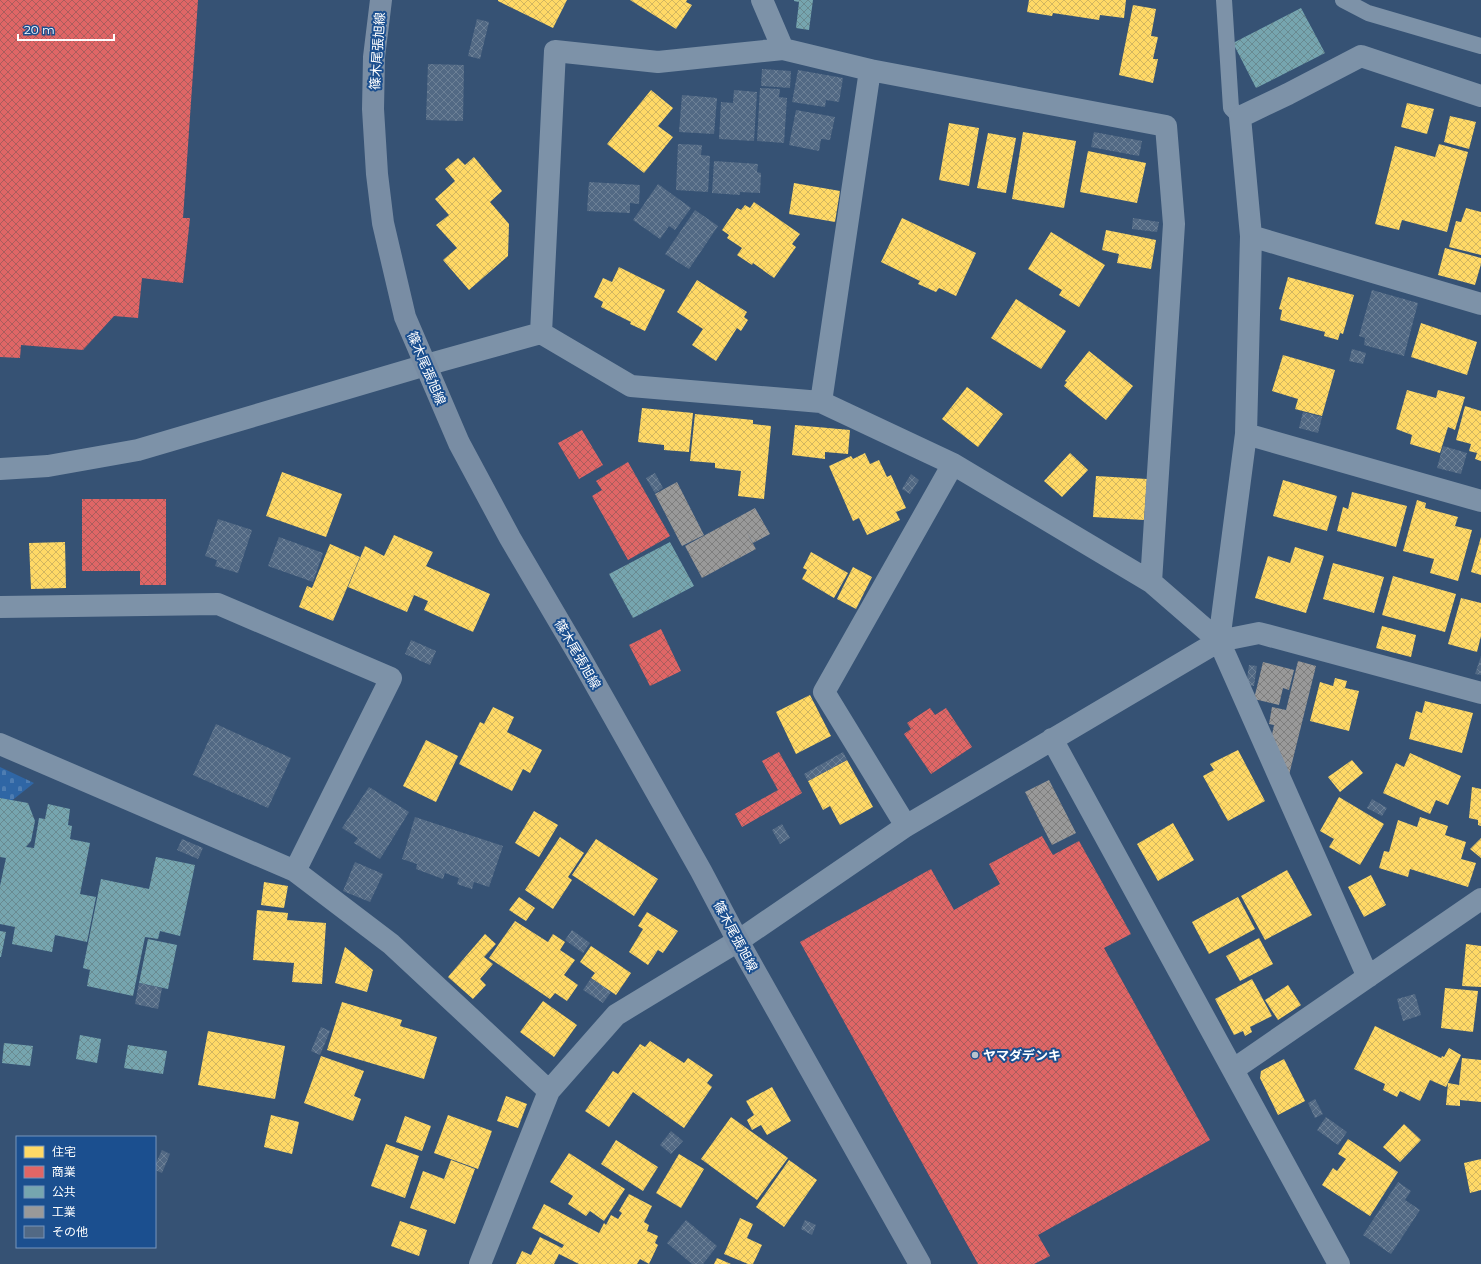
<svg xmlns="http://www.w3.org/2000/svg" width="1481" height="1264" viewBox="0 0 1481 1264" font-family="Montserrat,'Noto Sans JP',sans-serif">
<defs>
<pattern id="cemetery-stones" width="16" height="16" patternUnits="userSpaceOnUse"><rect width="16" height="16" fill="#2f66a5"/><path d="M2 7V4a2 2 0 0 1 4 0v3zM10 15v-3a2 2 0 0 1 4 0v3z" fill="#4e7db2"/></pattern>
<pattern id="homes-cross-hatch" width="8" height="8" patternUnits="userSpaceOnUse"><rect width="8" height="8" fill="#ffd966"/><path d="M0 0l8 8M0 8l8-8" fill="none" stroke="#d2b660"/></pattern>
<pattern id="shops-cross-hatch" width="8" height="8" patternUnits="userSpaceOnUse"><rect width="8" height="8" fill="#e06666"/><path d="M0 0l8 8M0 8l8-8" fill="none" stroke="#ac5d5d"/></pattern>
<pattern id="public-cross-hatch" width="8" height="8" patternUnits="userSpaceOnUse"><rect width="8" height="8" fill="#76a5af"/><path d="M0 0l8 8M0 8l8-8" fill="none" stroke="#698a91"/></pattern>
<pattern id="industry-cross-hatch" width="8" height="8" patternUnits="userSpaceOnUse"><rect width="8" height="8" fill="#999"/><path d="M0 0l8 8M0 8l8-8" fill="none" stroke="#7e7e7e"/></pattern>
<pattern id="building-cross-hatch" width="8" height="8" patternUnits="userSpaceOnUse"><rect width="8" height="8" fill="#526984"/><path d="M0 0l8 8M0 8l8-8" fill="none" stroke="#6c8096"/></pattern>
</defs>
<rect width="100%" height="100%" fill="#365274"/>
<path fill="url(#cemetery-stones)" d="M0 767 34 783 0 810Z"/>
<path fill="url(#homes-cross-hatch)" d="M498 0H567L553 28 498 1Z
M630 0H687L686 2 692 5 676 29Z
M1029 0H1126L1124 18 1100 15 1099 20 1053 13 1052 16 1027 12Z
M1133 5 1156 9 1151 36 1158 37 1153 59H1158L1153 83 1119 75Z
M651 90 673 108 658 126 673 137 644 173 607 144Z
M1407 103 1434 109 1427 134 1401 127Z
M1450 116 1476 122 1469 149 1444 142Z
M949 123 979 128 969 186 939 180Z
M1023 132 1076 141 1064 208 1012 199Z
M988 133 1016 138 1006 193 977 188Z
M1439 144 1468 152 1447 232 1402 220 1399 230 1375 224 1395 146 1435 157Z
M1088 151 1146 163 1137 203 1080 192Z
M474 157 502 191 490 202 509 224 508 256 469 290 443 260 457 248 436 225 449 215 435 199 455 181 445 169 458 158 465 165Z
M794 183 840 191 835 222 789 214Z
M754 202 800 234 792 244 796 247 774 278 753 263 752 265 737 255 742 248 727 238 729 235 722 230 737 208 741 210 745 205 750 208Z
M1466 208 1481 212V255L1449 247 1456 221 1461 222Z
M902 218 976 253 956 296 939 288 936 292 918 284 920 281 881 262Z
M1106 230 1156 240 1151 269 1117 263 1119 254 1102 250Z
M1051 232 1105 265 1079 307 1059 295 1062 290 1028 269Z
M1445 248 1481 258V264L1475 285 1438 275Z
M619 267 665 290 645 331 630 324 631 322 601 307 603 302 594 297 603 278 612 282Z
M1288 277 1354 295 1343 334 1340 333 1338 340 1324 336 1325 332 1280 320 1282 310 1279 309Z
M697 280 747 312 744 317 748 320 741 331 737 328 716 361 692 345 703 329 677 312Z
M1016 299 1066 331 1041 369 991 338Z
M1421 323 1477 342 1467 375 1411 357Z
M1089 351 1133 386 1106 420 1064 386 1067 382 1065 381Z
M1283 355 1335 370 1322 416 1295 409 1298 399 1272 391Z
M967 387 1003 414 978 447 942 419Z
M1407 390 1436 398 1438 390 1465 397 1455 430 1448 427 1440 453 1410 444 1412 435 1396 429Z
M1465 406 1481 411V461L1475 459 1477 453 1469 451 1471 444 1456 440Z
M642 408 693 413 689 452 664 450V445L638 442Z
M695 414 753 420V424L771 426 764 499 738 496 741 471 715 468V463L690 461Z
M795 425 850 430 848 454 825 452V459L792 455Z
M865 453 870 464 879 460 887 477 891 475 906 508 896 512 900 520 867 535 859 518 853 521 829 466 851 456 853 459Z
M1070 453 1088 470 1062 497 1044 481Z
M282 472 342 494 326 537 266 516Z
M1096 476 1147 479 1144 520 1093 517Z
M1283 480 1337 496 1327 531 1273 516Z
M1352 492 1407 506 1396 547 1337 531 1343 507 1348 509Z
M1417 500 1426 503 1425 508 1458 517 1455 526 1472 530 1458 581 1430 573 1434 559 1403 551Z
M394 535 433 552 426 566 490 594 473 632 424 610 428 601 414 595 407 612 348 587 365 546 384 556Z
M1481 537V575L1471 572Z
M65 542 66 588 31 589 29 543Z
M330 544 360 557 333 621 299 607 307 586 312 588Z
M1295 547 1324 556 1306 613 1255 598 1268 556 1290 563Z
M811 552 848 573 834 598 802 579 807 570 803 568Z
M1333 563 1384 577 1374 613 1323 599Z
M853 567 872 577 856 609 837 599Z
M1393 576 1456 594 1445 632 1382 615Z
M1461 598 1481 603V636L1477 652 1448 644Z
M1382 626 1416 635 1411 657 1376 648Z
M1335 678 1347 681 1345 688 1359 691 1349 731 1310 721 1320 682 1333 686Z
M810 695 831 736 796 754 776 712Z
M1425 701 1473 713 1462 753 1409 739 1416 711 1422 713Z
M493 707 514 717 507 732 542 750 530 773 523 769 512 791 459 764 480 722 484 724Z
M426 740 458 756 436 802 403 786Z
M1238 750 1265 801 1228 821 1203 776 1214 770 1210 764Z
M1410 753 1461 776 1448 805 1436 800 1430 814 1383 793 1396 763 1404 767Z
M847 760 873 807 840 825 830 806 823 810 808 781Z
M1352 760 1363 773 1340 792 1328 777Z
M1472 787 1481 789V826L1478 825V820L1469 818Z
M1339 797 1384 824 1360 865 1329 847 1334 839 1320 831Z
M534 811 558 825 539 857 515 843Z
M1420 817 1448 826 1445 835 1466 842 1461 859 1476 863 1468 887 1410 869 1408 877 1379 868 1384 851 1389 852 1398 820 1417 827Z
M1173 823 1194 860 1158 881 1137 844Z
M560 837 584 853 568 877 572 880 553 909 525 890Z
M1481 838V858L1470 849Z
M596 839 658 879 634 916 572 875Z
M1287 870 1312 915 1265 940 1241 896Z
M1371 875 1386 905 1364 917 1348 887Z
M264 882 288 886 284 908 261 905Z
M519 897 535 908 526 921 509 910Z
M1238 897 1255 929 1209 954 1192 922Z
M257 910 288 913 287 920 326 923 322 984 292 982 294 963 253 960Z
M647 912 678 931 663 953 658 950 648 965 629 952 643 929 638 926Z
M515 921 548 942 553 934 565 942 560 950 575 960 564 975 578 985 567 1001 555 993 550 999 489 958Z
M485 934 496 944 484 957 493 964 480 979 486 985 473 999 448 977Z
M1259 938 1273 964 1240 981 1226 956Z
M1466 944 1481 946V987L1462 986Z
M591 946 631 973 616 995 591 978 595 973 580 962Z
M345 947 373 970 367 992 335 983Z
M1252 979 1272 1016 1250 1027 1252 1032 1245 1036 1243 1031 1234 1035 1215 999Z
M1288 985 1301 1005 1278 1020 1265 1000Z
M1445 988 1478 991 1473 1032 1441 1028Z
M543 1001 577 1025 554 1057 520 1032Z
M342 1002 402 1020 400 1026 437 1037 424 1079 327 1050Z
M1375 1026 1441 1058 1442 1056 1444 1057 1449 1048 1461 1055 1446 1087 1430 1080 1420 1101 1400 1091 1397 1097 1383 1090 1385 1084 1354 1069Z
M208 1031 285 1046 275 1099 198 1085Z
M650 1041 684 1063 688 1058 713 1075 707 1083 712 1087 684 1128 633 1092 609 1127 585 1111 613 1071 618 1074 640 1044 645 1047Z
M321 1056 364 1071 354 1096 361 1099 353 1121 304 1103Z
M1462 1058 1481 1060V1102L1460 1100V1106L1446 1105 1448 1083 1459 1085Z
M1284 1059 1305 1101 1278 1115 1260 1078 1261 1071Z
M772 1087 791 1121 767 1135 761 1125 752 1130 747 1120 754 1115 746 1101Z
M506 1096 527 1104 518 1128 497 1121Z
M271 1115 299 1122 292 1154 264 1147Z
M448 1115 492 1131 478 1169 434 1153Z
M405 1116 431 1126 422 1151 396 1142Z
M731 1117 788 1158 757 1200 701 1159Z
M1404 1124 1421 1140 1400 1162 1383 1147Z
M1348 1139 1398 1172 1370 1216 1322 1185 1333 1168 1337 1171 1346 1159 1338 1154Z
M616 1140 658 1167 643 1191 601 1164Z
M386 1144 419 1156 405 1198 371 1186Z
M569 1153 625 1189 604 1221 590 1211 586 1216 568 1204 573 1196 550 1182Z
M679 1154 704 1169 681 1208 656 1193Z
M1481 1159V1190L1470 1193 1464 1163Z
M451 1160 475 1169 455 1224 410 1208 423 1171 444 1179Z
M789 1160 817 1180 784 1227 756 1207Z
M629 1194 652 1206 644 1222 649 1225 647 1231 658 1236 655 1243 658 1245 649 1264 640 1259 637 1264H579L559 1254 554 1264H516L522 1251 531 1255 540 1237 562 1248 564 1245 532 1228 544 1204 599 1233 604 1223 606 1225 611 1215 618 1219 622 1213 619 1211Z
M740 1218 753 1224 747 1238 762 1245 753 1264H748L724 1254Z
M400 1221 427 1230 419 1256 391 1246Z
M717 1258 731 1264H714Z"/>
<path fill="url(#shops-cross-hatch)" d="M0 0H198L183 218H190L183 283 142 278 138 318 114 316 83 350 21 345 20 358 0 357Z
M582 430 603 465 579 479 558 443Z
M628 462 670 536 628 560 592 496 602 490 596 481Z
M82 499H166V585H140V571H82Z
M661 629 681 671 650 686 629 645Z
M930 708 935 715 946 708 972 747 931 774 904 734 911 729 907 723Z
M779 752 802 793 742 827 735 814 778 790 762 761Z
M1042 836 1053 855 1079 841 1131 934 1104 948 1210 1140 1038 1235 1050 1256 1034 1264H978L800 942 931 869 954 910 1000 884 989 864Z"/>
<path fill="url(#public-cross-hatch)" d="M794 0H813L809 30 796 28 799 2 794 1Z
M1301 8 1325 53 1256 88 1233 43Z
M670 542 694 586 633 618 609 574Z
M0 798 28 803 35 821 31 841 26 847 34 848 39 818 45 819 48 804 70 809 68 825 72 826 70 839 90 843 80 894 96 897 87 942 55 935 52 952 12 944 15 927 0 924V886L6 858 0 857Z
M156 857 195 865 180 936 160 931 158 939 145 937 133 996 87 986 90 970 83 968 101 879 149 889Z
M0 931 6 932 1 957H0Z
M148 939 177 945 168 989 139 983Z
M80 1035 101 1039 97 1063 76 1059Z
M4 1043 33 1046 30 1066 2 1063Z
M128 1045 167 1051 163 1074 124 1068Z"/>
<path fill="url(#industry-cross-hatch)" d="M677 482 704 535 682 546 655 494Z
M755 508 770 534 753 543 746 531 756 549 702 578 685 546Z
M1298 661 1316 666 1288 779 1272 735 1274 725 1269 724 1272 707 1286 710Z
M1263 662 1294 670 1289 690 1283 688 1279 705 1254 699Z
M1049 780 1076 833 1052 845 1025 792Z"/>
<path fill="url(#building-cross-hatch)" d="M477 19 489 22 480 59 468 56Z
M428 64 464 65 463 121 426 120Z
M762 69 791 71 790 88 761 86Z
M798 70 843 78 839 102 826 100 825 107 792 102Z
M760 88 780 89 779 97 787 98 784 143 757 141Z
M734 90 757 92 754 141 719 139 721 102 733 103Z
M682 95 717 98 714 134 679 132Z
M796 110 835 117 830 140 821 139 819 151 789 145Z
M1094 132 1142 141 1139 156 1091 147Z
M678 144 702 145 701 155 710 156 708 192 676 190Z
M714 161 758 164 757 172 761 173 760 193 740 192V195L712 193Z
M589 182 640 185 639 204 630 203V213L587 211Z
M658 184 691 208 675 230 669 226 660 239 633 220Z
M695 210 718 226 689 269 665 254Z
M1133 218 1159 222 1157 232 1132 229Z
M1372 290 1418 303 1404 356 1364 345 1365 338 1359 336Z
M1352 349 1366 353 1363 364 1349 361Z
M1303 412 1322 417 1318 433 1299 428Z
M1443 446 1467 453 1461 474 1437 468Z
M655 473 663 488 655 493 646 478Z
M911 474 919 480 910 494 902 489Z
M218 519 252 530 238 573 215 566 217 560 205 556Z
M279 537 323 553 313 582 268 566Z
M411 640 436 651 430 665 405 654Z
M1481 656V675L1475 674Z
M1249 665 1257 666 1254 686 1246 685Z
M216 724 291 758 268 808 193 775Z
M843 752 847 760 808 781 804 774Z
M369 787 409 812 380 859 354 843 358 838 342 828Z
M1372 799 1387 808 1382 816 1367 808Z
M415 817 503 846 489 887 474 882 472 889 457 884 459 878 445 873 443 879 416 869 417 864 402 859Z
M782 824 790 838 780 844 772 830Z
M182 839 203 848 198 859 177 850Z
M355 862 383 874 370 902 343 891Z
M572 930 590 943 583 953 565 940Z
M591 978 611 992 603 1003 583 990Z
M139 983 162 988 158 1009 135 1004Z
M1415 994 1421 1015 1403 1021 1397 999Z
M321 1027 330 1031 320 1055 311 1051Z
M1315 1099 1323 1114 1315 1118 1308 1103Z
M1326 1117 1347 1132 1338 1145 1317 1130Z
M671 1131 683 1141 671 1154 660 1145Z
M162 1150 170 1154 162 1173 155 1170V1165Z
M1398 1182 1411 1191 1405 1200 1420 1210 1391 1254 1363 1235Z
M686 1220 717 1246 703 1264H692L667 1243Z
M805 1220 816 1225 812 1235 801 1229Z"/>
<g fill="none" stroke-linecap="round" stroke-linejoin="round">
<path stroke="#7d92a8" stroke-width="16" d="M1224 0 1231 108 1240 117
M1343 0 1368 13 1481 46"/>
<path stroke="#7d92a8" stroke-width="22" d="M762 0 783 49
M1251 236 1481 304
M541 333 555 51 658 62 783 49 870 70 1166 126 1174 224 1151 582
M426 365 541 333 631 386 821 402 953 464 1151 582 1219 641 1368 977
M821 402 870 70
M1246 434 1481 501
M0 607 218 604 391 678 295 871
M1219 641 1246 434 1251 236 1240 117 1288 94 1361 56 1481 96
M1052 739 1339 1264
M0 744 295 871 391 944 549 1091
M906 826 824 692 953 464
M1234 1069 1481 899
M480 1264 549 1091 616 1015 738 941 906 826 1219 641 1259 633 1481 693"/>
<path stroke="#7d92a8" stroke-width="22" d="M0 469 48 466 138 450 426 365"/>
<path stroke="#798da4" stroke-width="22" d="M381 0 374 57 373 109 377 174 383 223 405 317 459 443 510 538 580 657 701 871 738 941 920 1264"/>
</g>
<circle fill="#b9c2ce" stroke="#1b4f8f" stroke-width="1.5" cx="975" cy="1055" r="4"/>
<g text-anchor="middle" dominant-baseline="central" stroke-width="4" stroke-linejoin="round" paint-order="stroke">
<g font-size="13" fill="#fff" stroke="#1b4f8f">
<text transform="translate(377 51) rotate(-86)">篠木尾張旭線</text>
<text transform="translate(427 368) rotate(67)">篠木尾張旭線</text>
<text transform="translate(578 654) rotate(60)">篠木尾張旭線</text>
<text transform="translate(736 936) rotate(62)">篠木尾張旭線</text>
</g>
<g font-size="13" font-weight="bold" fill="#fff" stroke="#1b4f8f" text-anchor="start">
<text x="983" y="1055">ヤマダデンキ</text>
</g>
</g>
<rect x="16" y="1136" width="140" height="112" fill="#1b4f8f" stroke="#7695bc"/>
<rect x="24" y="1146" width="20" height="12" fill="#ffd966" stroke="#7695bc"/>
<text x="52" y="1156" font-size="12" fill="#ffffff">住宅</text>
<rect x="24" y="1166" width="20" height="12" fill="#e06666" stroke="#7695bc"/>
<text x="52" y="1176" font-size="12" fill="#ffffff">商業</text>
<rect x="24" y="1186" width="20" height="12" fill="#76a5af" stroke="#7695bc"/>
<text x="52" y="1196" font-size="12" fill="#ffffff">公共</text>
<rect x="24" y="1206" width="20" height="12" fill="#999999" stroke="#7695bc"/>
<text x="52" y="1216" font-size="12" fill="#ffffff">工業</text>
<rect x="24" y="1226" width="20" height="12" fill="#526984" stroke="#7695bc"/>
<text x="52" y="1236" font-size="12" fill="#ffffff">その他</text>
<path d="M18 34v6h96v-6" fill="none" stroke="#ffffff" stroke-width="2"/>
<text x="24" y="34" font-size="12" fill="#ffffff" stroke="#1b4f8f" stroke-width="3" paint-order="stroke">20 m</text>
</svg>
